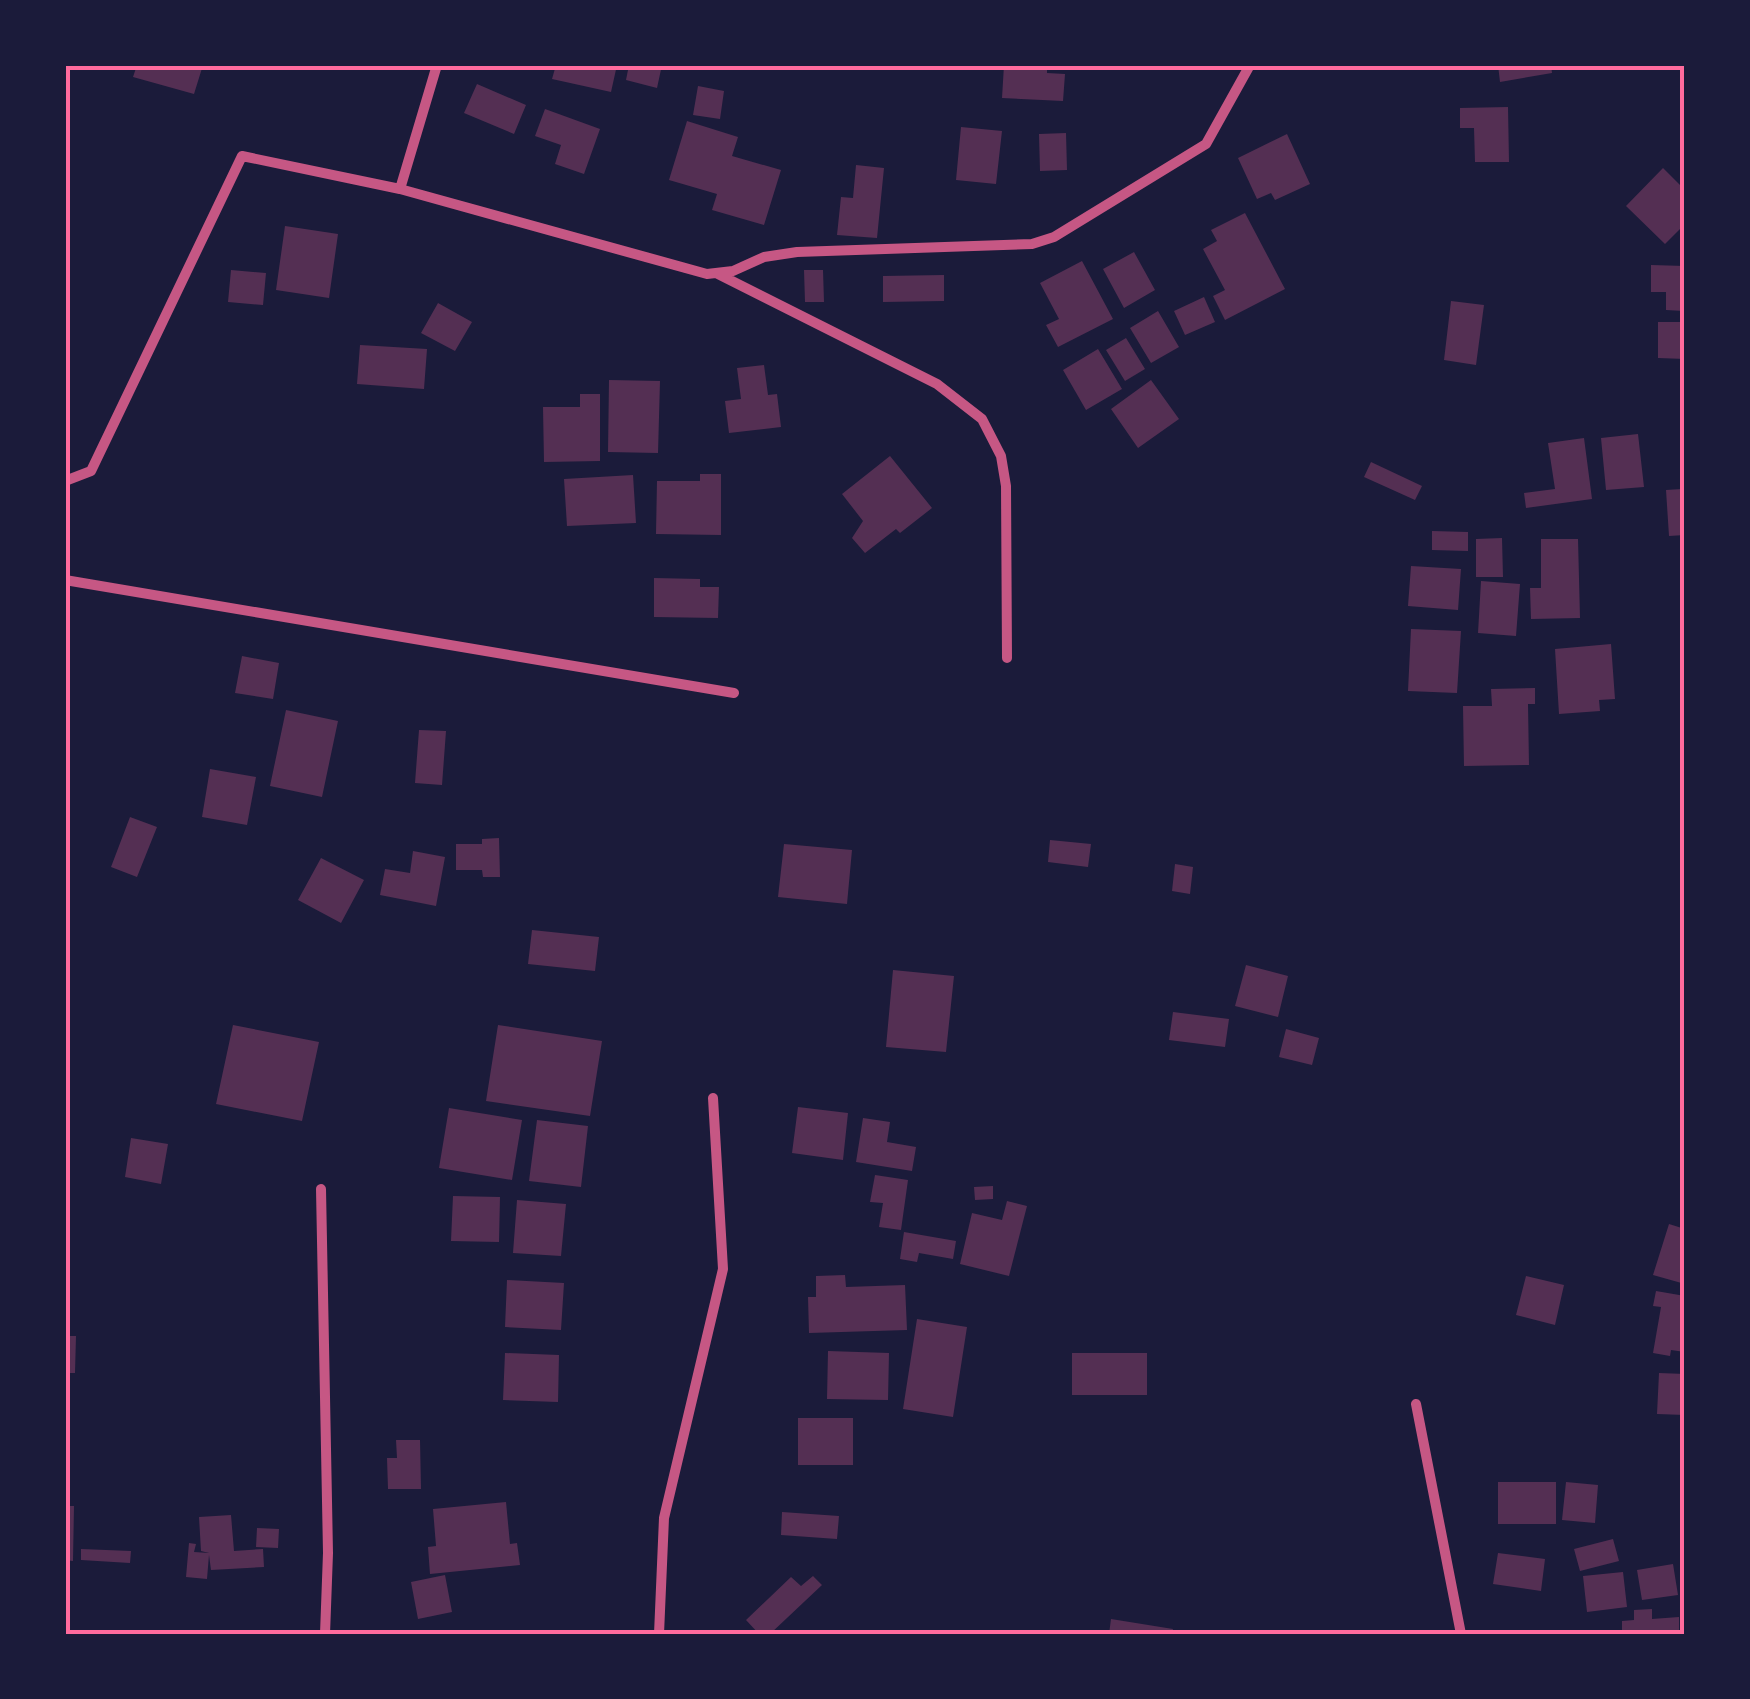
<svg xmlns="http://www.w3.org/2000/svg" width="1750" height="1699" viewBox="0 0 1750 1699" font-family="'Golos Text',sans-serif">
<rect width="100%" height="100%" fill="#1b1b3a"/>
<path fill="#542f53" d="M137 65H203L194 94 133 77Z
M556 65H617L611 92 552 79Z
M629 65H662L657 88 626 80Z
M1004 65H1047V73L1065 74 1063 101 1002 98Z
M1498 65H1551L1552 73 1500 82Z
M477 84 526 105 514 134 464 113Z
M698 86 724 91 720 119 693 115Z
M1508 107 1509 162H1475L1474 128H1460V108Z
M545 109 600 129 584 174 555 164 561 145 535 136Z
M687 121 738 137 732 156 781 170 764 225 712 210 717 194 669 180Z
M961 127 1002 131 996 184 956 180Z
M1066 133 1067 170 1040 171 1039 134Z
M1287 134 1310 184 1275 200 1271 193 1257 199 1238 158Z
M856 165 884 168 877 238 837 235 841 197 853 198Z
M1663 168 1685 190V224L1665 244 1626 206Z
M1245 213 1285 289 1225 320 1213 296 1225 290 1203 249 1217 241 1211 230Z
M285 226 338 234 329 298 276 290Z
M1134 252 1155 290 1124 308 1103 269Z
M1082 261 1113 319 1058 347 1046 325 1059 319 1040 283Z
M1651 265 1685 266 1684 311 1666 310V292H1651Z
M231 270 266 273 263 305 228 302Z
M804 270H823L824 302H805Z
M944 275V301L883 302V276Z
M1204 297 1215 322 1185 335 1174 311Z
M1451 301 1484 305 1476 365 1444 360Z
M438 303 472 322 455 351 421 333Z
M1158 311 1179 347 1151 363 1130 328Z
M1658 322H1685V359L1658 358Z
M1126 338 1145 369 1125 381 1106 350Z
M360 345 427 349 424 389 357 384Z
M1098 349 1122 389 1086 410 1063 370Z
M764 365 768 395 777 394 781 427 729 433 725 401 741 399 737 368Z
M609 380 660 381 658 453 608 452Z
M1151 380 1179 419 1138 448 1111 409Z
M580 394H600V461L544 462 543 407H580Z
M1638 434 1644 487 1606 490 1601 438Z
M1584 438 1592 499 1526 508 1524 493 1555 489 1548 443Z
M890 456 932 508 900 533 896 529 865 553 852 538 863 521 842 494Z
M1371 462 1422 486 1415 500 1364 477Z
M700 474H721V535L656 534 657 481H700Z
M633 475 636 523 567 526 564 479Z
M1682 489 1685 535 1669 536 1666 490Z
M1432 531 1468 532V551L1432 550Z
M1502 538 1503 577H1476V539Z
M1541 539H1578L1580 618 1531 619 1530 588H1541Z
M1411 566 1461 569 1458 610 1408 606Z
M654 578 700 579V587H719L718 618 654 617Z
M1481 581 1520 584 1516 636 1478 633Z
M1411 629 1461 631 1457 693 1408 691Z
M1611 644 1615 699 1599 700 1600 711 1559 714 1555 649Z
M242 656 279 663 273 699 235 693Z
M1535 688V704H1528L1529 765 1464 766 1463 706H1492L1491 689Z
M286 710 338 721 322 797 270 786Z
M419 730 446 731 442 785 415 783Z
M210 769 256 777 247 825 202 817Z
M130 817 157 827 137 877 111 867Z
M499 838 500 877H483L482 870H456V844H482V839Z
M1050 840 1091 844 1088 867 1048 862Z
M784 844 852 850 847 904 778 897Z
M413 851 445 857 436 906 380 895 385 869 410 873Z
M321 858 364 880 341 923 298 900Z
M1175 864 1193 867 1190 894 1172 891Z
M532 930 599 937 595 971 528 964Z
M1246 965 1288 976 1278 1017 1235 1006Z
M893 970 954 976 946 1052 886 1047Z
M1173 1012 1229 1019 1225 1047 1169 1040Z
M233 1025 319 1042 302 1121 216 1104Z
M498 1025 602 1041 590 1116 486 1101Z
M1286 1029 1319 1038 1312 1065 1279 1057Z
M798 1107 848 1113 843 1160 792 1153Z
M449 1108 522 1120 512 1180 439 1168Z
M863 1118 890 1122 887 1142 916 1147 912 1171 856 1162Z
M537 1120 588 1126 581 1187 529 1181Z
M131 1138 168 1144 161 1184 125 1177Z
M875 1175 908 1180 901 1230 879 1227 883 1203 870 1202Z
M993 1186V1199L975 1200 974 1187Z
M453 1196 500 1197 499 1242 451 1241Z
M517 1200 566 1204 561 1256 513 1253Z
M1007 1201 1027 1206 1009 1276 960 1264 972 1213 1002 1220Z
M1669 1224 1685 1229V1284L1653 1275Z
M904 1232 956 1241 953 1259 919 1253 917 1262 900 1259Z
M845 1275 846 1287 905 1285 907 1330 809 1333 808 1297H816V1276Z
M1526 1276 1564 1285 1555 1325 1516 1315Z
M507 1280 564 1283 561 1330 505 1327Z
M1656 1291 1685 1296 1682 1334 1685 1335V1352L1671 1350 1670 1356 1653 1353 1661 1307 1653 1306Z
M917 1319 967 1327 953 1417 903 1409Z
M65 1336H76L75 1373H65Z
M828 1351 889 1353 888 1400 827 1399Z
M505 1353 559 1355 558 1402 503 1400Z
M1072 1353H1147V1395H1072Z
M1659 1373 1685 1374V1415L1657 1414Z
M798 1418H853V1465H798Z
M396 1440H420L421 1489H388L387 1458H397Z
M1498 1482H1556V1524H1498Z
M1566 1482 1598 1485 1595 1523 1562 1520Z
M506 1502 510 1544 517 1543 520 1565 430 1574 428 1547 436 1546 433 1509Z
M65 1506H74L73 1561 65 1560Z
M782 1512 839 1516 837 1539 781 1535Z
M231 1515 234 1551 263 1549 264 1567 211 1570 209 1555 207 1579 186 1577 189 1543 196 1544 194 1552 209 1553 201 1551 199 1517Z
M257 1528 279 1529 278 1548 256 1547Z
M1613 1539 1619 1561 1580 1571 1574 1549Z
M81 1549 131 1551 130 1563 81 1560Z
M1498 1553 1545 1559 1541 1591 1493 1584Z
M1673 1564 1678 1595 1642 1600 1637 1570Z
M1623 1572 1627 1607 1587 1612 1583 1576Z
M445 1575 452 1612 418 1619 411 1582Z
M813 1576 822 1585 770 1634H759L746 1620 791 1577 801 1586Z
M1652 1609V1619L1679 1617V1634H1622V1621L1634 1620V1610Z
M1111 1619 1173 1629 1172 1634H1109Z"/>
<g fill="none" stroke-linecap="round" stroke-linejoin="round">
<path stroke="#c65784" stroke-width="10" d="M400 189 437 65
M718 274 937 384 982 419 1001 456 1006 486 1007 658
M65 481 91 471 242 156 400 189 707 274 733 271 764 257 797 252 1032 244 1054 237 1206 144 1250 65
M65 580 734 693
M321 1189 328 1553 325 1634
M1416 1404 1461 1634
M659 1634 664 1518 723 1269 713 1098"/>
</g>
<rect width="1750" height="1699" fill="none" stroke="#1b1b3a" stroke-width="135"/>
<rect x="68" y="68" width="1614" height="1564" fill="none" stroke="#ff6b9d" stroke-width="4"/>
</svg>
